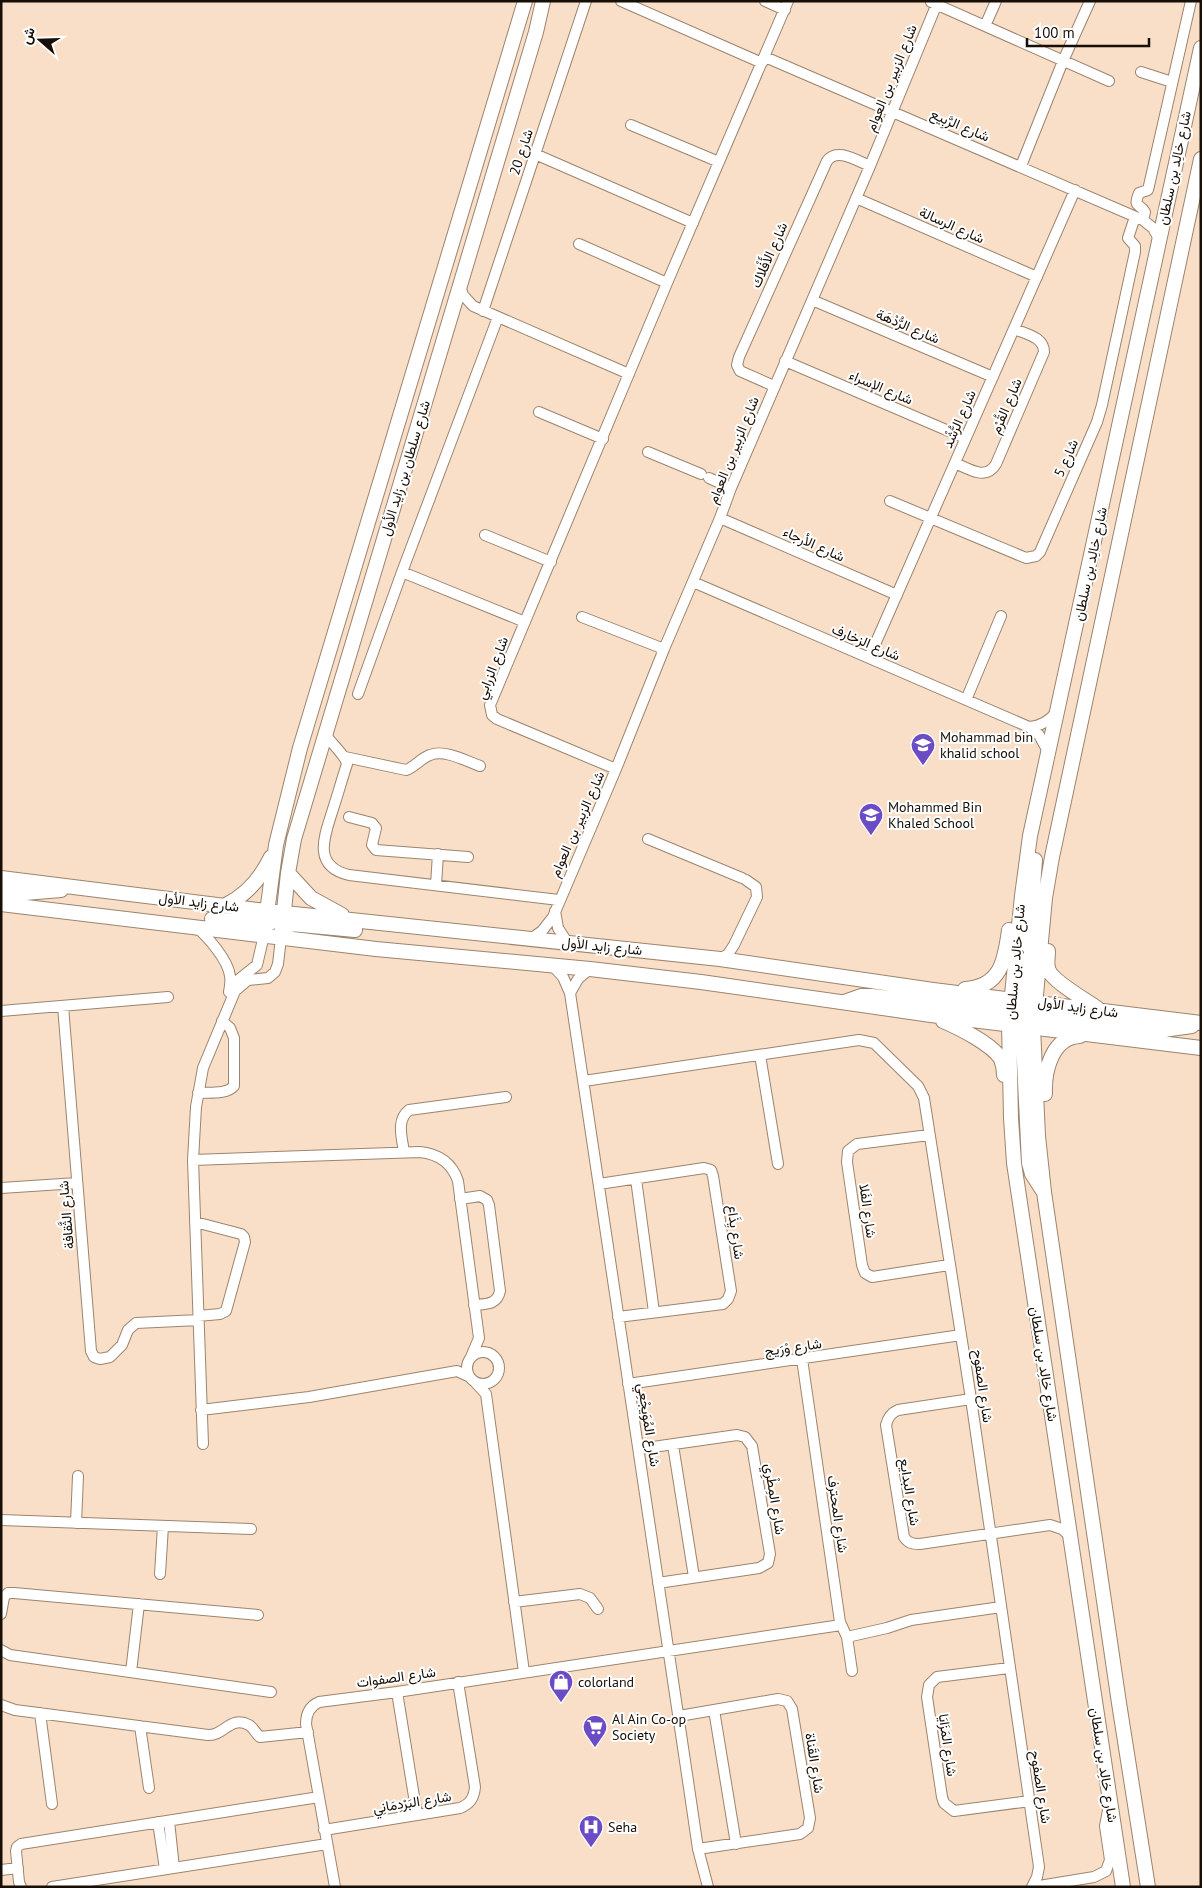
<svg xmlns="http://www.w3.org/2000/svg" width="1202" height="1888" viewBox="0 0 1202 1888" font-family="'PT Sans',Vazirmatn,sans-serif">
<rect width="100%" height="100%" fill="#f9dfc7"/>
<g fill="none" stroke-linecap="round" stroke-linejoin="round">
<defs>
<path id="minor" d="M621 1 762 63
M765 1 785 10
M931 2 1109 81
M985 26 996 1
M765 57 1143 220 1153 228 1159 239
M1141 72 1172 82
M631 125 719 162
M535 154 693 223
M1021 166 1063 61 1090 1
M856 198 1037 277
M1139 218 1144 216 1145 212C1139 202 1133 209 1139 193L1148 190 1191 1
M579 244 667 283
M460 286 463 295 473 306 629 374
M812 300 993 377
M483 311 586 1
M785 361 965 438
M774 386 740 371 737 365 739 357 827 161C837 147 857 161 870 166
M539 412 603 439
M648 452 701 474
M955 463C969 469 986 481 996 464L1044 352C1044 337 1026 334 1014 329
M709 478 731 488
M890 501 1026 558 1036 556 1040 552 1097 422 1102 405 1135 252V246L1128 238 1135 217
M720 518 897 595
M485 535 551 562
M402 572 525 622
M693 582 1029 727 1039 735 1049 753
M582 617 664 649
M869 658 1075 190
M358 694 402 572 498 317
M966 700 1001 616
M1029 727C1041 726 1050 721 1057 711
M325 734C331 743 346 756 347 764 342 779 338 794 333 809 325 835 311 866 349 875L559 900
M345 757 406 770C415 767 421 758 430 755 445 749 466 761 480 766
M616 769 497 719 492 715 490 705 667 283 788 1
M349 817 372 823 376 828 372 845 376 850 468 857
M648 839 742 878
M436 885 438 854
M555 911 558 928 567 942
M196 927C208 937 228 960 230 976 231 981 230 987 229 992
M532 938 542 931 553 917 616 769 664 649 720 518 731 488 870 166 938 1
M720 959 728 954 734 945 757 897 756 887 746 880
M552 965 563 977 570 993 688 1781 698 1849 708 1887
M237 981 257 965 264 935
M570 993 578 979 590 969
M63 1006 91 1351 94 1357 100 1359 110 1357 122 1345 128 1330 136 1323 199 1320
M1 1011 168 997
M760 1055 778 1164
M584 1081 859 1040 874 1043 918 1086 924 1098 971 1399 1039 1867 1037 1877 1032 1887
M198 1093C209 1092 226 1095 234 1086V1038L230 1028 222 1021
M929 1135 857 1144 848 1151 847 1162 862 1265 865 1273 872 1277 949 1265
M404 1152C402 1138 396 1120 409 1110L506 1097
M193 1160 420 1152C439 1154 452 1163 458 1181L479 1338 471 1357
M636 1179 654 1312
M599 1184 704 1168 711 1170 713 1176 731 1291 728 1299 723 1304 618 1317
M1 1188 77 1183
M460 1199 480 1196 487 1200 489 1205 500 1291C497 1305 486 1304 474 1305
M195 1222 241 1234 244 1237 245 1242 226 1311 220 1314 198 1316
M467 1368a16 16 0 1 1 32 0a16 16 0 1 1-32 0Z
M802 1359 840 1622 847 1637 852 1671
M475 1382 486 1394 524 1672
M628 1384 961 1335
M971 1399 898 1410C891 1413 888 1417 886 1425L904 1537C908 1543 912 1544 920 1544L1050 1525 1062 1529 1071 1537
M201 1410 309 1397 457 1371 470 1377
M203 1444 193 1160 196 1107 203 1068 235 991 248 980 268 978 275 972 278 964 281 938
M673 1445 694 1577
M639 1449 737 1435 745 1437 752 1446 770 1554 768 1563 759 1568 658 1583
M1 1520 251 1529
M76 1523 78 1476
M160 1574 163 1526
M514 1602 580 1594 590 1598 598 1609
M1 1614 4 1597 8 1593H14L258 1615
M847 1637 887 1628 911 1620 1001 1607
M1 1650 10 1655 271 1692
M1009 1668 937 1677 929 1685 927 1697 942 1797 944 1803 954 1811 1030 1801
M131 1672 139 1604
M397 1692 417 1815
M1 1705 15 1710 208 1735C224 1736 230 1715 249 1725 254 1728 255 1733 260 1737L308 1732
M714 1710 736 1844
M40 1713 52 1804
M679 1716 778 1699 787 1701 792 1709 810 1818 808 1828 800 1834 698 1849
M140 1726 149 1788
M169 1821 174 1868
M158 1822 165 1869
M324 1830 460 1808C470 1804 474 1798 475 1787L458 1682
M1 1870 18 1868
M21 1887 19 1882 16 1851 17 1847 21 1844 319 1797
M52 1887 327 1844
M335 1887 306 1724C306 1713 310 1706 319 1702L397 1692 841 1625
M1033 1887 1094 1877 1106 1871 1110 1860 1105 1826 1109 1805"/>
<path id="major" d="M288 873 311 898 342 915
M1 878 266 911 720 959 933 990 1201 1023
M1 891 25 893 61 890
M1 904 376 949 590 969 701 982 931 1015 1201 1048
M226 905C246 895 261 878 271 857
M212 919 265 924 272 922
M264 935 276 845 300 748 525 1
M284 937V930L291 924 355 930
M281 938 288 873 294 839 536 32 543 1
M1048 951C1048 958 1046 965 1049 971 1054 982 1087 1001 1097 1008
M965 989C1001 987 1005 960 1009 930
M1011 999 1018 1008 1022 1020 1029 1163 1032 1174 1043 1191
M844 1002 861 996H872L1018 1012
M1024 1008 1035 860
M1025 1015 1163 1030 1192 1026
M943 1021C959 1028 992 1044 1001 1059 1003 1064 1004 1070 1004 1075
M1045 1094C1044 1071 1052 1037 1080 1036
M1123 1887 1014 1163 1011 1118 1009 1024 1022 896 1030 836 1201 48
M1148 1887 1119 1703 1044 1192 1038 1136 1033 1027 1045 898 1052 857 1201 159"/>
</defs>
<use href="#minor" stroke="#9c846e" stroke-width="12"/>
<use href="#major" stroke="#9c846e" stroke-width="16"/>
<use href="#minor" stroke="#fff" stroke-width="10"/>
<use href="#major" stroke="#fff" stroke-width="14"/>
</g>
<defs>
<symbol id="school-pin" viewBox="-11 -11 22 30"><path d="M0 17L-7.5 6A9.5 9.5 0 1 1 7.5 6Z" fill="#6b4cc5" stroke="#fff"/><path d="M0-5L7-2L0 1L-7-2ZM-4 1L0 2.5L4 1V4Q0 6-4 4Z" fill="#fff"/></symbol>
<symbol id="shop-pin" viewBox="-11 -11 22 30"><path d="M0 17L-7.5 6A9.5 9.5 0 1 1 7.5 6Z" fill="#6b4cc5" stroke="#fff"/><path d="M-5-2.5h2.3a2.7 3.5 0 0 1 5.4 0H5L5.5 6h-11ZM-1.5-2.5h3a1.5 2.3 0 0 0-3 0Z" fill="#fff"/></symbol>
<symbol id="supermarket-pin" viewBox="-11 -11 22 30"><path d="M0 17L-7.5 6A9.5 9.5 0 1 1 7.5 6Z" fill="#6b4cc5" stroke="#fff"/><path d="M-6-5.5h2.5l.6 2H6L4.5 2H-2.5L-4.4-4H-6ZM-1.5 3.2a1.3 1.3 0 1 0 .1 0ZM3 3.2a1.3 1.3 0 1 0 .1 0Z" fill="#fff"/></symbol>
<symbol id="hospital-pin" viewBox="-11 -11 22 30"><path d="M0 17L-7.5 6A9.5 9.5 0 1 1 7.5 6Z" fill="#6b4cc5" stroke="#fff"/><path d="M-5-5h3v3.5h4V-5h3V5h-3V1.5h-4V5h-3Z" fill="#fff"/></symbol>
</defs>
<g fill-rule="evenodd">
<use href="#school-pin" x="909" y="731" width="28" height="38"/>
<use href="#school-pin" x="857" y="801" width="28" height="38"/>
<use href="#shop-pin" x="547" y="1668" width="28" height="38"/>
<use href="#supermarket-pin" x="581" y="1713" width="28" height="38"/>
<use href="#hospital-pin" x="577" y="1813" width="28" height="38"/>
</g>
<g text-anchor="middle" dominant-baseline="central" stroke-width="4" stroke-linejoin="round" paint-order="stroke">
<g font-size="14" fill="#170e06" stroke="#fff">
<text transform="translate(891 78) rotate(-68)">شارع الزبير بن العوام</text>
<text transform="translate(960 125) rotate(23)">شارع الرَّبِيع</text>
<text transform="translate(521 152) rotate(-72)">شارع 20</text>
<text transform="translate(1174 168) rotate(-78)">شارع خالِد بن سلطان</text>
<text transform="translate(952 225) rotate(24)">شارع الرسالة</text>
<text transform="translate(769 255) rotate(-66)">شارع الأَفْلاك</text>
<text transform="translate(908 326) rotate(23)">شارع الرُّدْهَة</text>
<text transform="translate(881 387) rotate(23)">شارع الإسراء</text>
<text transform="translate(1006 406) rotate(-67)">شارع القُرْم</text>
<text transform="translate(959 419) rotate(-66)">شارع الرُّشْد</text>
<text transform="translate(733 450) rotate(-68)">شارع الزبير بن العوام</text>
<text transform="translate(1066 458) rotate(-66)">شارع 5</text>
<text transform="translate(405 468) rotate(-73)">شارع سلطان بن زايد الأول</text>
<text transform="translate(814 544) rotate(24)">شارع الأرجاء</text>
<text transform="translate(1090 564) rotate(-78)">شارع خالِد بن سلطان</text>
<text transform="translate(866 642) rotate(23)">شارع الزخارف</text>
<text transform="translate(492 668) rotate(-69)">شارع الزرابي</text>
<text transform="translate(577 824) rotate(-66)">شارع الزبير بن العوام</text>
<text transform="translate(199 902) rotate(7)">شارع زايد الأول</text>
<text transform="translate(602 946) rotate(6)">شارع زايد الأول</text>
<text transform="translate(1015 962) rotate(-85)">شارع خالِد بن سلطان</text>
<text transform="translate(1078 1007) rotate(8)">شارع زايد الأول</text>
<text transform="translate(868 1211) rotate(82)">شارع الفَلا</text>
<text transform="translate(66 1215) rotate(-95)">شارع الثَّقافة</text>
<text transform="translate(736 1232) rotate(82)">شارع يِذَاع</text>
<text transform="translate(793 1347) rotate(-8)">شارع وْرَيج</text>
<text transform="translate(1044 1364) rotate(81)">شارع خالِد بن سلطان</text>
<text transform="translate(983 1386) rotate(82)">شارع الصفوح</text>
<text transform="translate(649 1425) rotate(81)">شارع المُوَيجْعِي</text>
<text transform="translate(910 1492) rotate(81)">شارع البدايع</text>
<text transform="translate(775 1499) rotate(81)">شارع المِطْرِي</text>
<text transform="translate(838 1514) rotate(82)">شارع المحترف</text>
<text transform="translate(396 1677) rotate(-8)">شارع الصفوات</text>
<text transform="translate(948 1745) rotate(82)">شارع المَزَايَا</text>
<text transform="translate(815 1763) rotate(81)">شارع القَناة</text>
<text transform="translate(1104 1765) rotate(81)">شارع خالِد بن سلطان</text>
<text transform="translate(1041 1787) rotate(81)">شارع الصفوح</text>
<text transform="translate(412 1802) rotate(-9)">شارع البَرْدِمَانِي</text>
</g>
<g font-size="14" fill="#170e06" stroke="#fff" text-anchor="start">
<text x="940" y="737">Mohammad bin<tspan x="940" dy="16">khalid school</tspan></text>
<text x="888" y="807">Mohammed Bin<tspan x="888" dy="16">Khaled School</tspan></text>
<text x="578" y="1682">colorland</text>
<text x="612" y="1719">Al Ain Co-op<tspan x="612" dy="16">Society</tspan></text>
<text x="608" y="1827">Seha</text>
</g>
</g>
<rect width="1202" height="1888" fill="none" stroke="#170e06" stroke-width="5"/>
<g transform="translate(40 40) rotate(290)" stroke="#ffffff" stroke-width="4" paint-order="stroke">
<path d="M0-4L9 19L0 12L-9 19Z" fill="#170e06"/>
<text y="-8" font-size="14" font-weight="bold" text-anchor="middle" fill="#170e06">ش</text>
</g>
<path d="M1027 38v8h122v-8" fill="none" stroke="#170e06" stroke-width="2.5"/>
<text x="1034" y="38" font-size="15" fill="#170e06" stroke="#ffffff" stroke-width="4" paint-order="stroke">100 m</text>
</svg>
